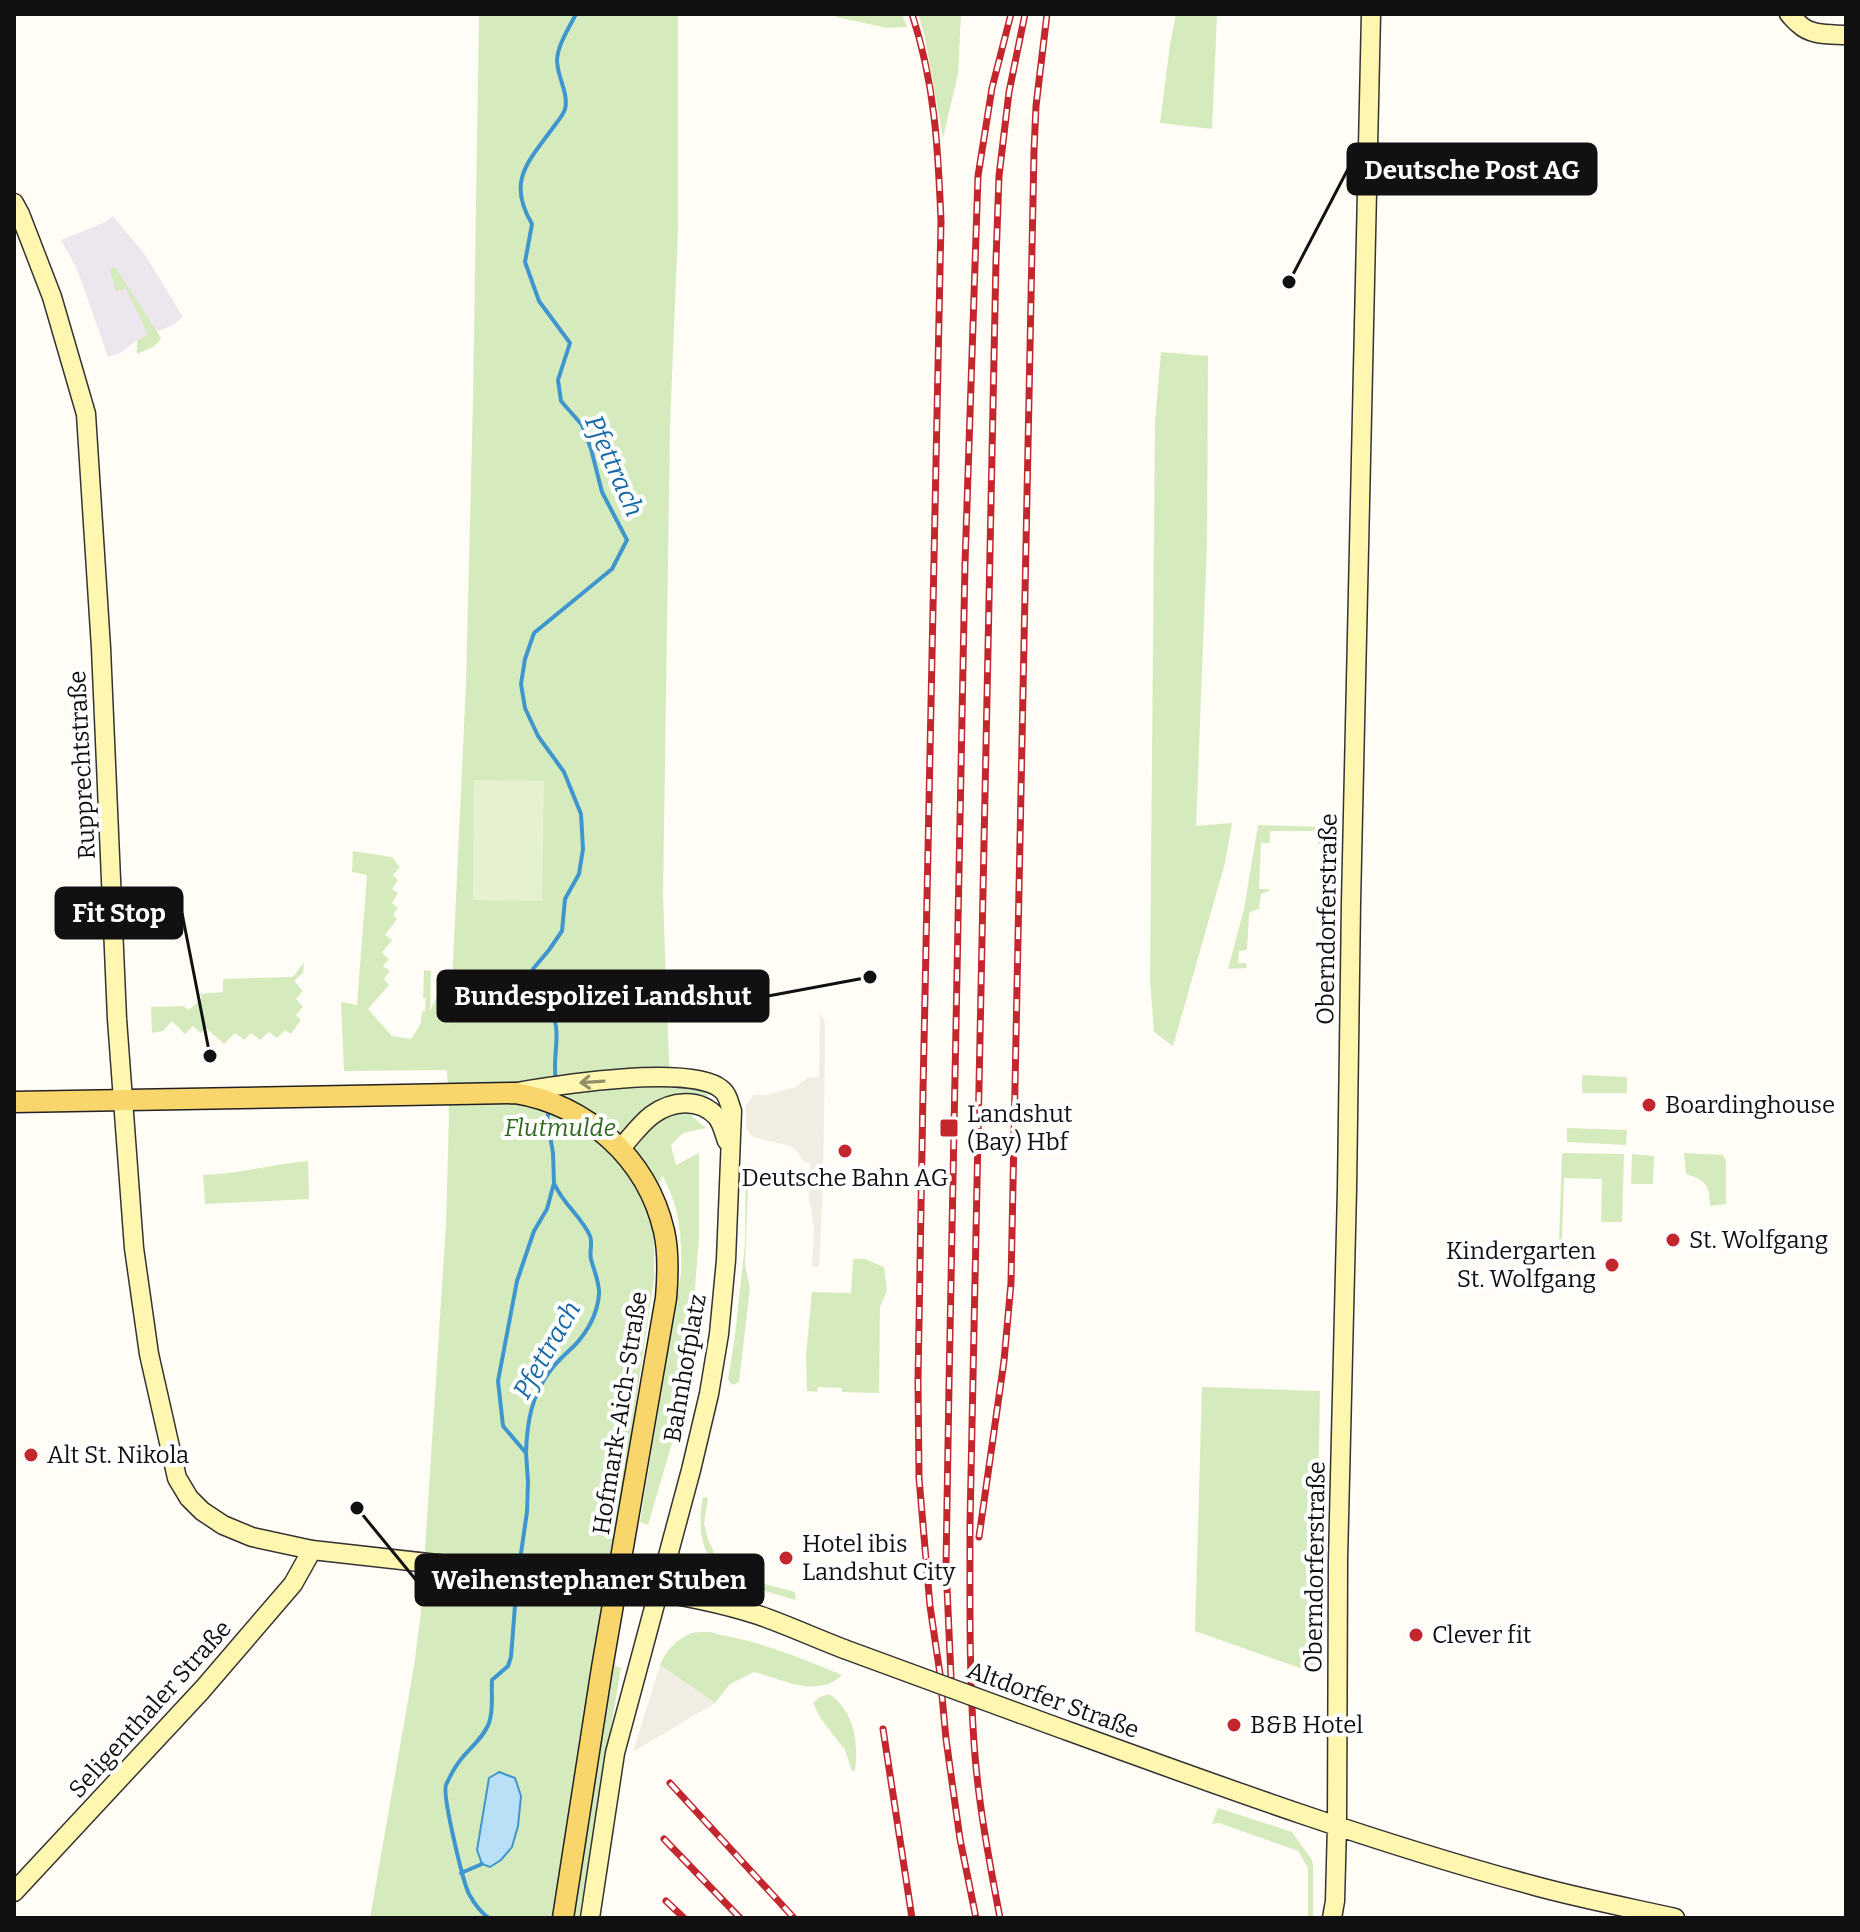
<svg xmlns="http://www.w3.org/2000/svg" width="1860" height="1932" viewBox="0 0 1860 1932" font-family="Bitter,serif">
<rect width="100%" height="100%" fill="#fffdf5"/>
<path fill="#eee6ef" d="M113 216 145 255 183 317 173 325 137 340 120 353 108 357 86 294 76 267 61 240 103 223Z"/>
<path fill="#d5ebbd" d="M479 14H678V229L670 425 663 896 670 1088C683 1089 699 1085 709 1096L698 1098 687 1112 706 1128 683 1133 671 1145 676 1165 699 1153V1238L693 1313 680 1416 648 1525 640 1522 681 1273C682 1237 680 1207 662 1175L654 1202V1279L616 1538 555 1918H370L414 1666 421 1612 446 1224 449 1114 447 1070 344 1071 341 1002 357 1005 367 875 352 872 353 851 392 857 400 867 393 875 398 880 392 889 398 893 392 903 398 908 393 915 397 919 385 935 392 940 382 953 389 959 383 966 390 971 384 979 389 985 368 1009 392 1036 411 1039 421 1023 422 1011H425L426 998H423L424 970 431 971 430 1011 439 992 450 1026 466 684 473 400Z
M836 14H902L907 27 887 28 836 17Z
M918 14H961L958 74 943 138 924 33Z
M1176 14H1217L1212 129 1160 123 1170 45Z
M113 267 116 268 161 338C158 347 145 350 137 354V340L148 335 126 288 116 292 110 270Z
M1161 352 1208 356 1207 543 1196 826 1232 823 1225 863 1173 1046 1154 1032 1150 979 1155 423Z
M1258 825 1323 827V844H1318V831H1270V843H1261L1259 889H1269V891L1261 894 1259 909 1250 912 1249 914 1247 950 1239 951 1238 963H1246L1247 968 1228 969 1244 909Z
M304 962 303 973 294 981 303 991 296 999 303 1007 296 1015 301 1020 291 1034 285 1030 277 1038 269 1032 260 1040 251 1033 244 1040 235 1033 224 1044 206 1028 201 1033 193 1026 185 1034 172 1021 163 1031 152 1033 151 1007 183 1006 189 1010 202 998 200 994 223 992V979L293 977Z
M1582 1075 1627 1077V1093H1582Z
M1567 1128 1627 1130 1626 1145 1567 1142Z
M1562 1153 1624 1154 1622 1222H1601L1602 1179 1564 1178 1562 1242H1559Z
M1684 1153 1723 1155 1726 1161V1204L1710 1206C1710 1186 1706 1180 1686 1174Z
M1632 1154 1654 1156 1653 1184H1631Z
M308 1161 309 1199 205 1204 203 1175C239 1174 272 1164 308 1161Z
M746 1163 749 1167 745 1265 750 1288 739 1382 733 1385 728 1380 735 1335 745 1244Z
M853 1259H865L884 1267 887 1291 880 1307 879 1393 842 1392V1388L818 1387 817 1392 807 1391 806 1355 812 1292 851 1293Z
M1202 1387 1320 1391 1315 1666 1308 1671 1195 1631Z
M703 1497 708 1498 704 1524 708 1539 716 1557 730 1575 795 1592 796 1600C736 1583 689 1573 703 1497Z
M711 1632C720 1635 727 1636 736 1638 772 1646 808 1661 842 1675 817 1699 782 1679 754 1672L730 1684 715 1703 660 1665C665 1651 677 1639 692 1633 697 1632 705 1632 711 1632Z
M614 1665 621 1668 579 1918H572Z
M829 1694C854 1710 859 1743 855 1771H852L845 1750 821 1719 813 1703 820 1697Z
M1218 1808 1292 1832 1312 1860 1313 1866V1918H1308V1868L1298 1851 1219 1823 1212 1824Z"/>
<path fill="#e6f2cf" d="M474 780 544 781 542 901 473 900Z"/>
<path fill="#f1ede2" d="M820 1014 824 1019 825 1026V1052L823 1187 819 1267H812L814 1226 809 1199 810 1163 804 1162 798 1153 790 1146 753 1137 746 1128V1105L754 1095H766L796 1087 807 1078 819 1077Z
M660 1665 715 1703 633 1752Z"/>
<path fill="#b9e0f7" stroke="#3f96cf" stroke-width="2" d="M499 1772 515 1778 521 1796 518 1826 512 1847 501 1860 490 1867 482 1864 477 1850 489 1778Z"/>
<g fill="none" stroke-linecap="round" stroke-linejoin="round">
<path stroke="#3f96cf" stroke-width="4" d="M556 1080C552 1060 560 1038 555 1022 552 1011 542 1003 538 994 534 987 534 977 533 969L549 950 562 931 565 899 579 874 583 849 581 814 564 772 538 736 525 708 521 684 525 659 534 633 612 569 627 540 602 492 591 449 582 425 561 401 558 380 570 343 539 301 525 262 532 224C507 182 527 163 552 129 556 123 563 116 565 109 569 93 557 77 557 60 558 44 569 28 576 14
M526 1453C527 1423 531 1396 550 1371 557 1361 567 1353 575 1345 588 1331 597 1314 599 1295 600 1283 594 1271 591 1259 589 1252 593 1243 590 1236 582 1217 563 1204 555 1185
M519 1567 527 1512 528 1482 526 1453 503 1426 498 1381 517 1281 534 1231 547 1209 554 1183 553 1153 547 1119 549 1111
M461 1873 482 1864
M489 1918C481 1913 474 1903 469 1894 463 1882 442 1795 446 1785 450 1776 456 1765 462 1758 471 1747 484 1737 489 1723 494 1708 491 1696 492 1680L508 1666 511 1657 517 1580"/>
<defs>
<path id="secondary" d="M1789 14C1792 17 1795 21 1799 24 1811 36 1830 34 1846 35
M14 203 20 214 52 297 86 414 101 648 117 1019 134 1248 149 1354 177 1478 189 1498 202 1511 223 1525 252 1537 312 1550 544 1576
M517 1092C558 1085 691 1064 721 1089 728 1094 729 1103 732 1111L726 1260 719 1334 709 1394 691 1470 615 1753 590 1918
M621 1148C631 1137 640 1124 652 1115 671 1101 699 1097 717 1117 722 1123 724 1133 727 1141
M631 1588C675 1594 716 1601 758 1615 787 1625 815 1638 844 1649
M1021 1714C1192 1776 1363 1840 1539 1887 1584 1899 1630 1908 1675 1918
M14 1892 202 1690 293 1584 312 1550
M1332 1918 1335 1901 1337 1825 1338 1560 1347 1189 1351 903 1371 14"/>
<path id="primary" d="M14 1102 515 1093C587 1105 647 1158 664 1231 669 1253 668 1275 666 1298L602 1668 563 1918"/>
</defs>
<use href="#secondary" stroke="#333" stroke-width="21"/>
<use href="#primary" stroke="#222" stroke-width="23"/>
<use href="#secondary" stroke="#fff6b0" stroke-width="18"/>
<use href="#primary" stroke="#f9d66b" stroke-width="20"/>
<defs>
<path id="rail" d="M912 14C935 84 938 148 941 221L923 1092 918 1381 919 1478 930 1606 940 1674 946 1739 960 1839 976 1918
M979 1537 1004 1361 1011 1283 1034 151 1036 106 1047 14
M951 1677 946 1565 949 1385 965 564 978 176 992 88 1011 14
M883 1729 912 1918
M670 1783 794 1918
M664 1839 740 1918
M666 1901 684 1918
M1000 1918C989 1860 978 1802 974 1743 969 1670 970 1597 970 1524L996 260 999 176 1009 92 1025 14"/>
</defs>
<use href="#rail" stroke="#c4262e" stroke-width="7"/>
<use href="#rail" stroke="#fff" stroke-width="4" stroke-dasharray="12" stroke-linecap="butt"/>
<defs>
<path id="secondary-bridge" d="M544 1576 631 1588
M844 1649 1021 1714"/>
</defs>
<use href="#secondary-bridge" stroke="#333" stroke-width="21" stroke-linecap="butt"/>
<use href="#secondary-bridge" stroke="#fff6b0" stroke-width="18"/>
</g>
<defs><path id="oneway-shaft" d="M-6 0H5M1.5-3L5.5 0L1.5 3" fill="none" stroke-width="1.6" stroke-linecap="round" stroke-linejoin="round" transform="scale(2)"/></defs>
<use stroke="#948f68" href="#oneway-shaft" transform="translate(592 1082) rotate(176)"/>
<g fill="#c4262e" stroke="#fff" stroke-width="3">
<circle cx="1649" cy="1105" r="8"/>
<rect x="939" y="1118" width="20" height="20" rx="4"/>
<circle cx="845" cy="1151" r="8"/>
<circle cx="1673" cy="1240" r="8"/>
<circle cx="1612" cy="1265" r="8"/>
<circle cx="31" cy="1455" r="8"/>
<circle cx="786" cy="1558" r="8"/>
<circle cx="1416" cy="1635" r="8"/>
<circle cx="1234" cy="1725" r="8"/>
</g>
<g text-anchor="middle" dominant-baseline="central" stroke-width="8" stroke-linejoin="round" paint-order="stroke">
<g font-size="24" fill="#111" stroke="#fff">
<text transform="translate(82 765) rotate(-93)">Rupprechtstraße</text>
<text transform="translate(1327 919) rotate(-89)">Oberndorferstraße</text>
<text transform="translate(685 1368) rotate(-80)">Bahnhofplatz</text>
<text transform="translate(620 1413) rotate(-81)">Hofmark-Aich-Straße</text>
<text transform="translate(1315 1567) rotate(-89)">Oberndorferstraße</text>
<text transform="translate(1053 1700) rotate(20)">Altdorfer Straße</text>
<text transform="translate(150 1709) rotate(-48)">Seligenthaler Straße</text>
</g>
<g font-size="24" fill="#111" stroke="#fff" text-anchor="start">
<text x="1665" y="1105">Boardinghouse</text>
<text x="967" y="1114">Landshut<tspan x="967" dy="28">(Bay) Hbf</tspan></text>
<text x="845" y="1178" text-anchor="middle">Deutsche Bahn AG</text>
<text x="1689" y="1240">St. Wolfgang</text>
<text x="1596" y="1251" text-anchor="end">Kindergarten<tspan x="1596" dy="28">St. Wolfgang</tspan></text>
<text x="47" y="1455">Alt St. Nikola</text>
<text x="802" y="1544">Hotel ibis<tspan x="802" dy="28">Landshut City</tspan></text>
<text x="1432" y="1635">Clever fit</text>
<text x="1250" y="1725">B&amp;B Hotel</text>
</g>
<g font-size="24" font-style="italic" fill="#2f6b1f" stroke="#fff">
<text x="560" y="1128">Flutmulde</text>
</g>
<g font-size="26" font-style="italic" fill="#1768a6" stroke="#fff">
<text transform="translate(614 466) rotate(66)">Pfettrach</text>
<text transform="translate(547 1350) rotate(-60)">Pfettrach</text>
</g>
</g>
<path fill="none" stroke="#111" stroke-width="3" d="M1289 282L1348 169M210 1056L182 913M870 977L768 996M357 1508L416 1580"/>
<g fill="#111" stroke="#fff" stroke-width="3">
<circle cx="1289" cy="282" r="8"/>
<circle cx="210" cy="1056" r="8"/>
<circle cx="870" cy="977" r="8"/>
<circle cx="357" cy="1508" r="8"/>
</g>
<g fill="#111" stroke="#111" stroke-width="3">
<rect x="1348" y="144" width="248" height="50" rx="8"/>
<rect x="56" y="888" width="126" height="50" rx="8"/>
<rect x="438" y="971" width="330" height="50" rx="8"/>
<rect x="416" y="1555" width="347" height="50" rx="8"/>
</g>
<g font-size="26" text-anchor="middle" font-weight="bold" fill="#fff">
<text x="1472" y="179">Deutsche Post AG</text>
<text x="119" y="922">Fit Stop</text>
<text x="603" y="1005">Bundespolizei Landshut</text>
<text x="589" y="1589">Weihenstephaner Stuben</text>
</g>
<rect width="1860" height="1932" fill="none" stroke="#111111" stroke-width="32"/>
</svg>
